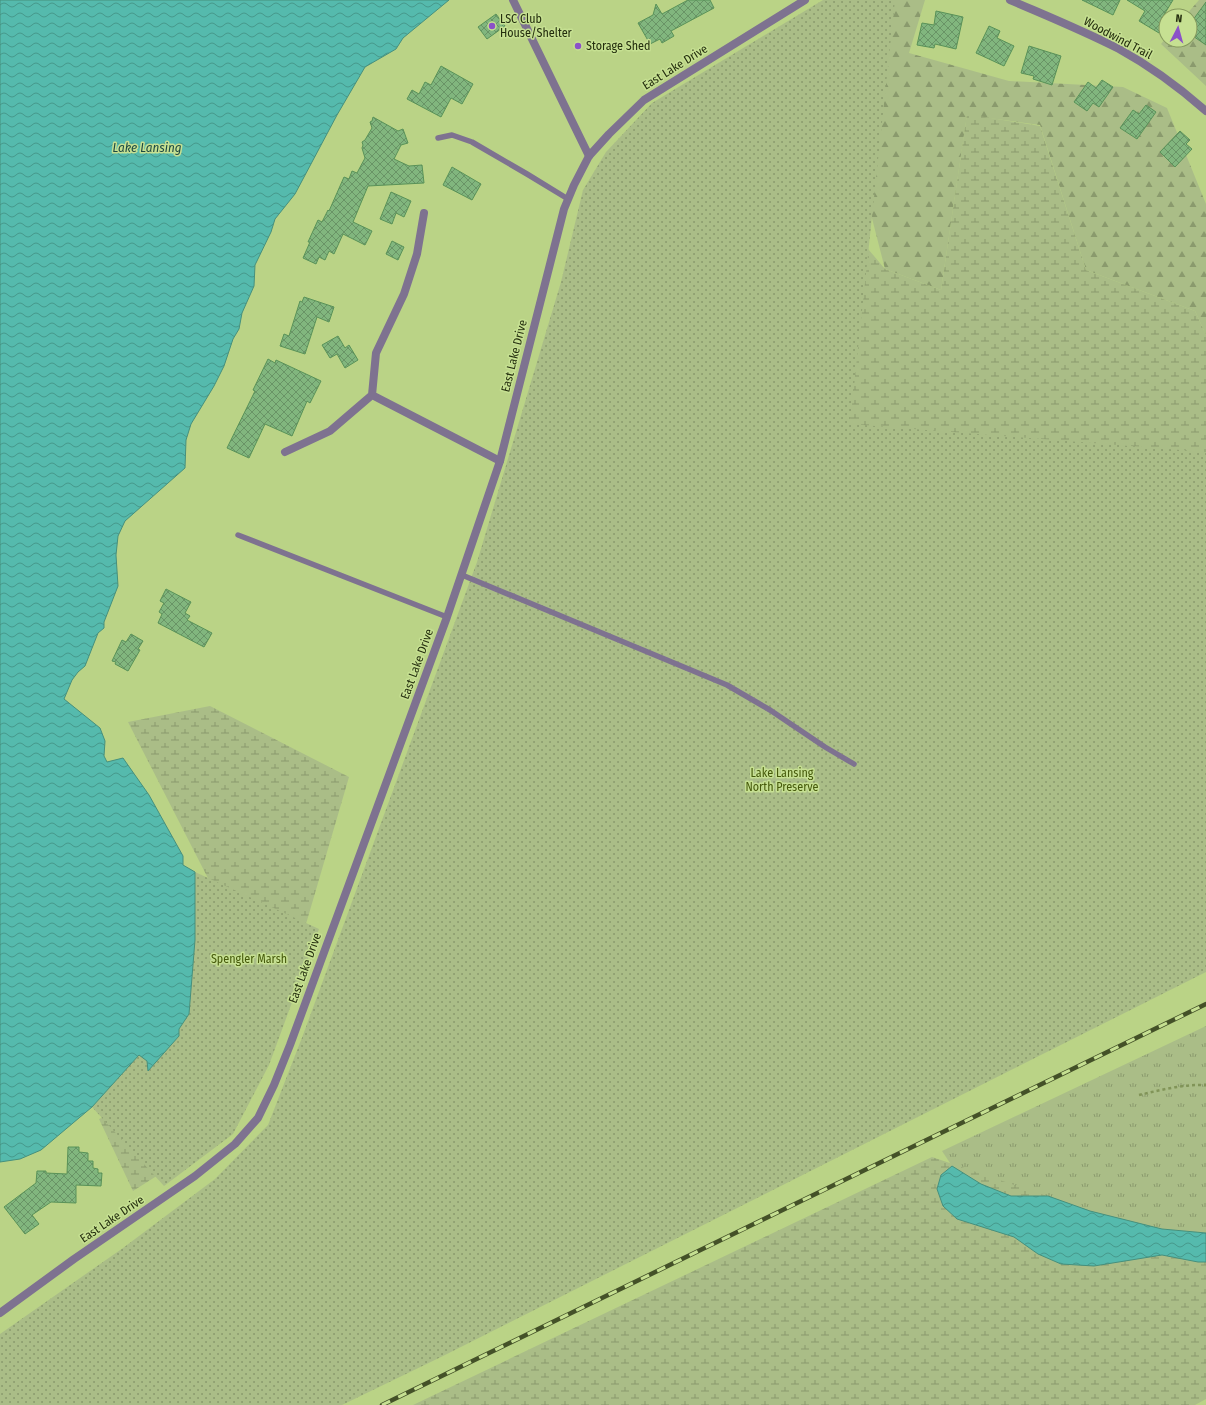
<svg xmlns="http://www.w3.org/2000/svg" width="1206" height="1405" viewBox="0 0 1206 1405" font-family="'Fira Sans Condensed',sans-serif">
<defs>
<pattern id="grass-tufts" width="24" height="20" patternUnits="userSpaceOnUse"><rect width="24" height="20" fill="#aabd87"/><path d="M3 7l-1-3M5 7V3M7 7l1-3M15 17l-1-3M17 17v-4M19 17l1-3" fill="none" stroke="#8a9a6d"/></pattern>
<pattern id="forest-firs" width="22" height="20" patternUnits="userSpaceOnUse"><rect width="22" height="20" fill="#aabd87"/><path d="M5 1l3.5 6h-7zM16 11l3.5 6h-7z" fill="#8a9a6d"/></pattern>
<pattern id="wetland-marsh" width="20" height="14" patternUnits="userSpaceOnUse"><rect width="20" height="14" fill="#aabd87"/><path d="M1 5h8M5 5V1M11 12h8M15 12V8" fill="none" stroke="#8a9a6d"/></pattern>
<pattern id="park-dots" width="8" height="8" patternUnits="userSpaceOnUse"><rect width="8" height="8" fill="#aabd87"/><path d="M2 2h.1M6 6h.1" fill="none" stroke="#8a9a6d" stroke-width="1.8" stroke-linecap="round"/></pattern>
<pattern id="water-waves" width="16" height="10" patternUnits="userSpaceOnUse"><rect width="16" height="10" fill="#55baad"/><path d="M0 5q4-4 8 0t8 0" fill="none" stroke="#46988b"/></pattern>
<pattern id="building-cross-hatch" width="8" height="8" patternUnits="userSpaceOnUse"><rect width="8" height="8" fill="#81b67e"/><path d="M0 0l8 8M0 8l8-8" fill="none" stroke="#699466"/></pattern>
</defs>
<rect width="100%" height="100%" fill="#bad386"/>
<path fill="url(#grass-tufts)" d="M1206 1026V1233L1162 1229 1089 1211 952 1166 942 1151Z"/>
<path fill="url(#forest-firs)" d="M857 0H925L909 53 1009 81 1123 87 1167 108 1206 204V335L1195 311 1086 270 1040 125 967 115 941 290 885 269 824 31Z
M1199 0H1206V86L1161 44 1166 38V40H1190V16H1185Z"/>
<path fill="url(#wetland-marsh)" d="M967 114 1040 126 1086 270 1195 311 1206 335V552L596 372 825 198 885 269 941 290Z
M210 706 349 777 270 1047 204 1146 133 1191 99 1119 162 1093 236 933 128 722Z
M932 1157 1206 1250V1399L1195 1405H413Z"/>
<path fill="url(#park-dots)" d="M823 0H895L850 424 1206 452V972L441 1357 342 1405H0V1334L123 1248 215 1179 268 1125 303 1035 477 562 561 282 583 190 606 152 652 103Z
M195 872 319 929 269 1065 233 1134 164 1186 92 1107 139 1055 147 1061 148 1070 179 1036V1029L189 1014 195 940Z"/>
<path fill="url(#water-waves)" stroke="#46907d" d="M0 0H449L403 38 396 49 365 67 337 115 295 194 275 219 271 232 255 265 254 286 242 313 239 329 233 339 224 366 214 386 191 424 186 440 185 468 125 521 118 536 116 555 118 586 104 622V628L98 633 85 666 78 672 72 680 64 699 100 728 105 741 104 756 107 762 123 758 149 795 183 856V865L195 872V940L189 1014 179 1029V1036L148 1071 147 1061 139 1055 92 1107 41 1150 20 1159 0 1162Z
M952 1166 981 1184 1011 1196H1048L1090 1211 1162 1229 1206 1233V1262H1198L1162 1255 1094 1266 1061 1264 1038 1254 1014 1237 957 1219 943 1206 937 1189 941 1175Z"/>
<path fill="url(#building-cross-hatch)" stroke="#599258" d="M688 0H710L714 8 671 31 674 36 662 43 660 39 650 44 638 23 653 15 656 4 662 14Z
M1082 0H1120L1113 15Z
M1127 0H1173L1162 18 1166 20 1159 33 1139 21 1145 11Z
M1206 2V45L1190 34V24Z
M936 11 963 17 956 49 935 44 934 48 917 45 922 23 934 25Z
M496 14 505 26 487 39 478 27Z
M989 26 1000 31 997 38 1014 46 1004 66 976 53Z
M1029 46 1061 56 1052 85 1033 79 1034 76 1021 73Z
M441 66 473 84 462 104 451 98 441 117 407 99 412 90 419 94 425 82 431 85Z
M1102 80 1113 87 1099 107 1093 103 1087 111 1074 102 1088 82 1096 88Z
M1146 105 1156 112 1137 139 1120 128 1133 110 1139 114Z
M373 117 398 131 403 129 408 143 401 145 394 159 409 166 422 165 424 183 368 186 353 222 372 231 365 245 343 234 334 254 329 251 325 260 319 257 316 264 303 258 310 242H308L318 220 322 222 328 210 329 211 344 177 349 179 352 171 357 173 365 158 362 148 363 145 362 142 365 140 372 128 370 122 372 121Z
M1180 131 1190 140 1186 144 1192 149 1175 167 1160 152Z
M452 167 481 184 472 200 443 185Z
M391 192 411 201 404 217 396 213 392 224 380 219Z
M392 241 404 247 398 260 386 254Z
M304 297 334 307 329 322 317 317 305 354 280 346 284 334 289 336 300 301 302 302Z
M338 336 345 348 349 345 358 360 345 368 337 354 330 358 322 345Z
M268 359 275 363 276 360 321 381 310 403 307 401 292 436 265 424 249 458 227 448 255 391 253 390Z
M166 589 191 602 185 613 190 616 187 620 212 633 204 647 158 623 162 614 159 612 164 603 160 601Z
M131 634 143 641 138 649 140 650 128 671 115 664 116 662 112 661 122 640 126 642Z
M68 1147H79V1152L88 1153V1161H93V1168L98 1169V1173H102L101 1186 76 1185V1203L51 1202 32 1215 39 1224 25 1234 4 1207 36 1183 37 1171H46V1173L67 1174Z"/>
<g fill="none" stroke-linecap="round" stroke-linejoin="round">
<path stroke="#819458" stroke-width="2.5" stroke-dasharray="3 3" stroke-linecap="butt" d="M1139 1095C1161 1090 1183 1084 1206 1085"/>
<path stroke="#7e7290" stroke-width="5.5" d="M438 138 452 135 472 142 527 174 568 199
M238 535 447 617
M462 575 727 685 770 710 825 747 854 764"/>
<path stroke="#7e7290" stroke-width="8" d="M513 0 589 156
M1010 0C1047 16 1084 31 1119 49 1150 66 1180 88 1206 111
M372 395 500 461
M285 452 330 431 372 395 376 353 404 294 417 254 424 213"/>
<path stroke="#7e7290" stroke-width="8" d="M0 1313 74 1259 195 1176 235 1144 258 1118 274 1085 290 1045 447 617 500 461 564 209 574 185 589 156 609 134 644 100 805 0"/>
<defs>
<path id="rail" d="M382 1405 1206 1004"/>
</defs>
<use href="#rail" stroke="#445128" stroke-width="4.5"/>
<use href="#rail" stroke="#c6e092" stroke-width="3" stroke-dasharray="9" stroke-linecap="butt"/>
</g>
<g fill="#8b51c8" stroke="#c6e092" stroke-width="1.5">
<circle cx="492" cy="26" r="4"/>
<circle cx="578" cy="46" r="4"/>
</g>
<g text-anchor="middle" dominant-baseline="central" stroke-width="3" stroke-linejoin="round" paint-order="stroke">
<g font-size="12" fill="#242e0e" stroke="#c6e092" text-anchor="start">
<text x="500" y="19">LSC Club<tspan x="500" dy="14">House/Shelter</tspan></text>
<text x="586" y="46">Storage Shed</text>
</g>
<g font-size="12" fill="#242e0e" stroke="#c6e092">
<text transform="translate(1118 38) rotate(28)">Woodwind Trail</text>
<text transform="translate(675 67) rotate(-32)">East Lake Drive</text>
<text transform="translate(514 356) rotate(-76)">East Lake Drive</text>
<text transform="translate(417 664) rotate(-70)">East Lake Drive</text>
<text transform="translate(305 968) rotate(-70)">East Lake Drive</text>
<text transform="translate(112 1219) rotate(-34)">East Lake Drive</text>
</g>
<g font-size="12" fill="#465a0b" stroke="#c6e092">
<text x="782" y="773">Lake Lansing<tspan x="782" dy="14">North Preserve</tspan></text>
<text x="249" y="959">Spengler Marsh</text>
</g>
<g font-size="13" font-style="italic" fill="#1c4943" stroke="#c6e092">
<text x="147" y="147">Lake Lansing</text>
</g>
</g>
<g transform="translate(1178 28) rotate(6)"><circle r="19" fill="#c6e092" stroke="#85995d"/>
<path d="M0-3L7 15L0 10L-7 15Z" fill="#8b51c8"/>
<text y="-6" font-size="11" font-weight="bold" text-anchor="middle" fill="#242e0e">N</text>
</g>
</svg>
